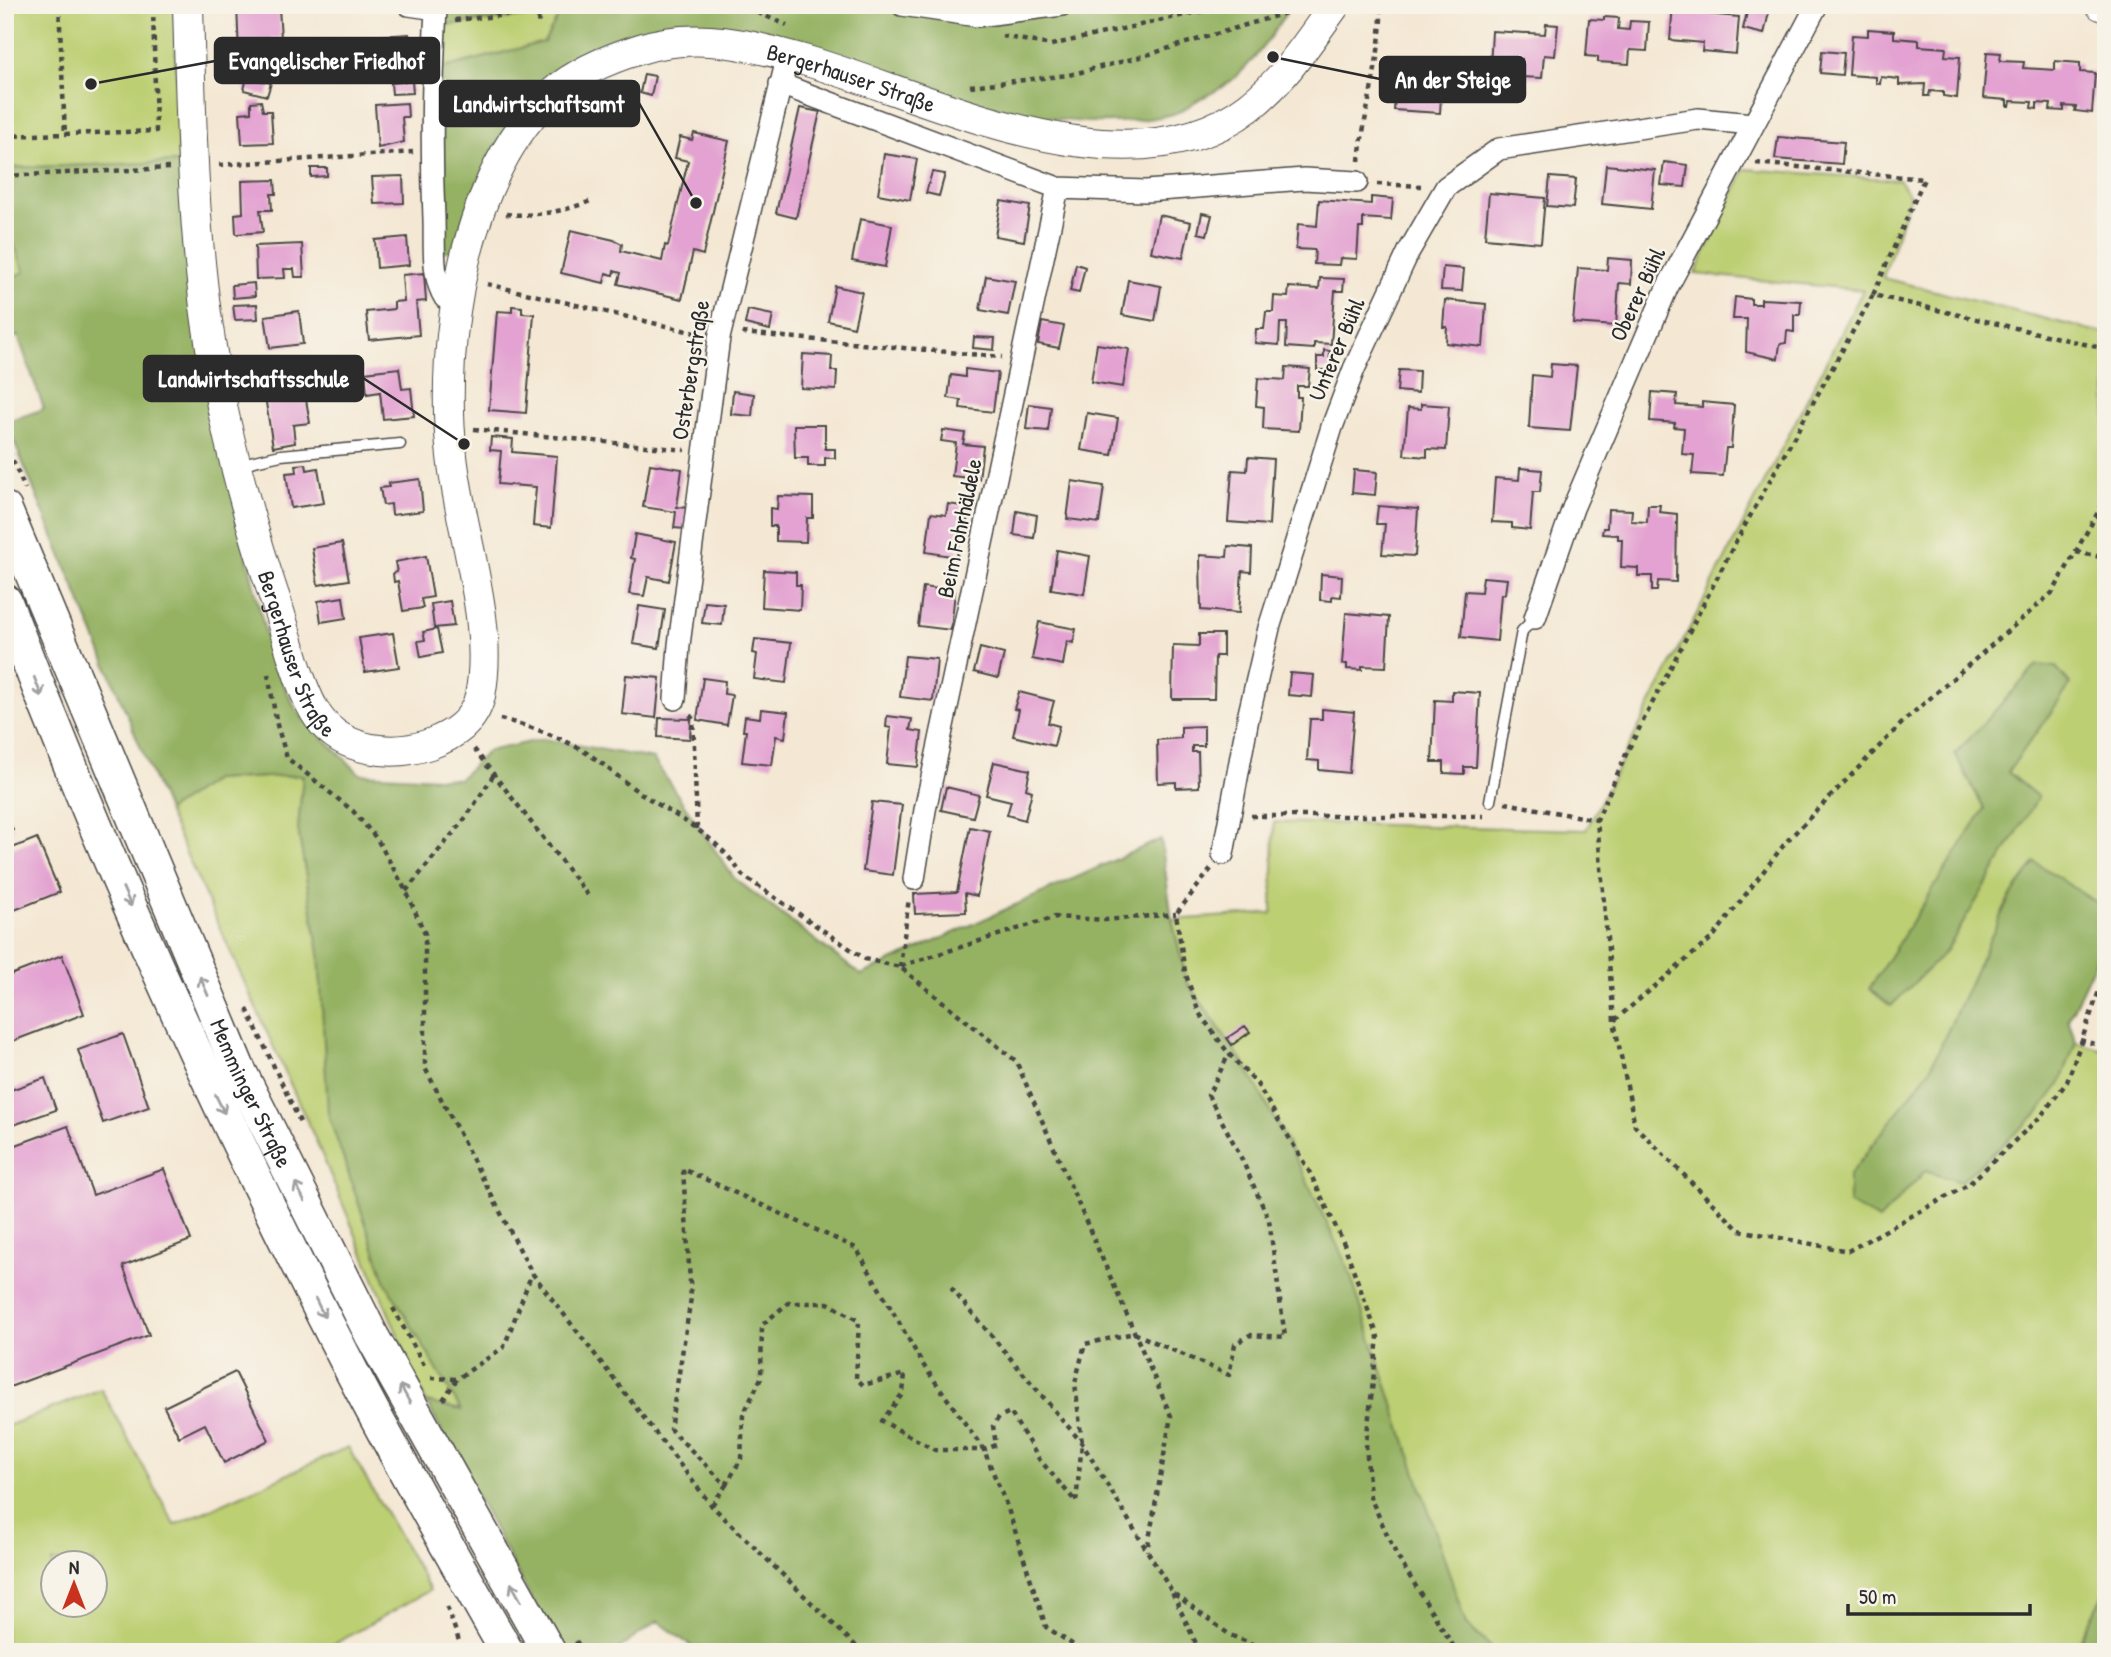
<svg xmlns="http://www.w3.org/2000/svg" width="2111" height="1657" viewBox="0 0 2111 1657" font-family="'Patrick Hand',sans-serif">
<rect width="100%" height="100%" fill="#f7f3e8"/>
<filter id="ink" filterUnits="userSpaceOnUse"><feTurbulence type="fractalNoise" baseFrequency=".0143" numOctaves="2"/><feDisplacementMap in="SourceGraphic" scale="14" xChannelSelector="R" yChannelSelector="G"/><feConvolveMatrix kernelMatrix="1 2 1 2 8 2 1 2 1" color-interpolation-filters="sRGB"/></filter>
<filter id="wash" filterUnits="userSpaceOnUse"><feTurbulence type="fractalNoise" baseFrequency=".00686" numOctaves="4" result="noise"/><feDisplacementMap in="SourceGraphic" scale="28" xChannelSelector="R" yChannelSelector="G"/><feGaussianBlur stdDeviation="1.57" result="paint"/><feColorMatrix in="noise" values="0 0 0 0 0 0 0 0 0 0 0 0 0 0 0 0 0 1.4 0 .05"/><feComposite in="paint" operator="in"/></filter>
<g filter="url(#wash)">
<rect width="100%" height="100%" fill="#f4e8d4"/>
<path fill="#bccf72" stroke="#747d4e" stroke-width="2" fill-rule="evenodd" d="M5 5H174L179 162 5 168Z
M561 12 544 42 440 69 441 26Z
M1745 169 1900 180 1910 196 1883 278 2106 334V938L2068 1020 2076 1042 2106 1051V1588L2074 1652H1496L1466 1624 1255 1084 1247 1068 1187 982 1172 920 1272 913 1274 822 1586 830 1863 290 1695 274Z
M5 223 25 272 5 280Z
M303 775 298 829 319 953 386 1283 462 1411 426 1402 317 1143 167 811 214 780Z
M101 1389 175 1525 348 1447 430 1590 320 1652H5V1427ZM94 1562V1604H52V1562Z"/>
<path fill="#95b264" stroke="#606e48" stroke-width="2" d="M441 5H1291C1276 30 1255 61 1232 80 1222 89 1207 95 1196 101 1189 106 1181 112 1173 114 1035 148 902 69 772 40 748 35 718 23 694 24 549 29 493 126 452 251H441L440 69 544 42 561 12 441 26Z
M179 162 218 435 273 665 298 713 360 774 459 779 488 751 544 739 653 759 734 878 861 975 1161 839 1172 920 1187 982 1247 1068 1303 1173 1348 1268 1466 1624 1496 1652H699L658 1621 614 1652H560L426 1402 461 1410 386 1283 328 1114 319 953 298 829 303 775 214 780 167 811 6 422 44 409 18 336 5 339V280L25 272 5 223V168Z
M2037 665 2056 667 2071 684 2008 772 2038 797 1947 950 1891 1006 1869 989 1984 809 1955 754Z
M2035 862 2106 909V938L2068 1020 2076 1042 2060 1084 2036 1115 1960 1182 1925 1171 1879 1220 1849 1204V1176L1930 1069 2008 900Z
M2106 1588V1652H2074Z"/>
<g id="blocks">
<path fill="#e3a2d1" d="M237 5 279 8 281 38H272L273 54 239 55Z
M1673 5 1706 7V14L1739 17 1736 54 1702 51 1703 43 1670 40Z
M1748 8 1769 12 1764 34 1743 29Z
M1604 17 1619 18 1618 29 1629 30 1630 21 1649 22 1647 51 1630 50 1629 64 1598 62V57L1586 56 1589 19 1604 20Z
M1546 24 1558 25 1555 56 1544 55 1542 78 1521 77 1522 59 1507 58V69L1490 68 1492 31 1545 34Z
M1868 29 1894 31V38L1919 40V46L1946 48 1945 56 1960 57 1957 98 1943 96V92L1930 91 1929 96H1924L1925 84 1899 85V79L1881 77 1880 84 1876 83V77L1849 75 1852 35 1868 36Z
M409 34 411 64 366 67 364 37Z
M1822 51 1844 53 1842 75 1820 73Z
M1987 52 2001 53 2000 61 2024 62 2023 68 2055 70V61L2080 63V72L2095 73 2092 113 2075 111 2076 107 2064 106V111L2050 110 2051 104 2037 103V109L2031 108 2032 102 2011 101 2010 106H2007V100L1983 98Z
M1451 63 1466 64 1464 86 1449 85 1448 97 1441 96 1440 113 1394 110 1397 71 1450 75Z
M644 74 655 76 651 96 640 93Z
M247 77 271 83 267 96 244 90Z
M412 81 413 93 392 94 391 83Z
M261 101 263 111H271L273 143 242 144 240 113 251 112V102Z
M407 103 408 117H402L404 142 378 148 375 105Z
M800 108 820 112 796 218 776 213Z
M694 133 729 141 703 255 693 252 682 299 618 284 621 273 614 271 613 275 606 273 604 283 561 273 571 230 614 240 622 244 621 251 662 261 665 245 668 246 688 161 675 158 680 137 692 140Z
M1778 137 1844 142 1842 164 1775 159Z
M884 154 917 159 910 200 878 194Z
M1664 162 1688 165 1685 187 1661 185Z
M1606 165 1655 170 1651 209 1602 204Z
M311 168H327V176L311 177Z
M932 172 945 174 939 196 926 193Z
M403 176 404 203 374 204 372 177Z
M1550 177 1576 179 1573 208 1547 206Z
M275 180 276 194H271L272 210H260L263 232 236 234 235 214 243 213 242 181Z
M1489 193 1545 198 1541 243 1485 238Z
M1371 197 1393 199 1391 220 1363 218V228H1359L1357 259 1340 258 1339 265 1314 264 1315 250 1296 249 1298 224 1317 226 1319 200 1371 204Z
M1001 201 1030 206 1024 241 995 236Z
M1202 213 1212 215 1207 235 1198 233Z
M1159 215 1191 222 1183 258 1151 252Z
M860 219 892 225 885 267 852 261Z
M407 237 409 265 377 268 375 240Z
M302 244 304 277H295L294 269H284L285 278 256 279 255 246Z
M1608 258 1632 260 1631 284 1619 283 1616 326 1573 323 1578 268 1607 270Z
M1076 264 1085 267 1079 293 1070 291Z
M1443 267 1464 269 1462 291 1441 290Z
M424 273 426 301 416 302 419 335 369 340 366 312 394 309V302L404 301 402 275Z
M986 276 1015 281 1008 315 980 310Z
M1320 278 1344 279 1343 291H1335L1331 344 1314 343V349L1286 347 1287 323H1280L1279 345 1255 343 1256 329H1264L1266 312H1273L1274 296 1288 297 1289 287 1319 289Z
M1128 280 1161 286 1155 321 1122 315Z
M254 283 255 296 233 298 232 285Z
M835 286 862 292 854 327 828 321Z
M1735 297 1751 299V304H1761V299L1801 301 1800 315H1794V332L1787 331 1786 343 1780 344 1778 359 1746 352 1747 319H1733Z
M1445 300 1486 304 1483 347 1446 343 1447 327H1443Z
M257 304 258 319 235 320 233 305Z
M512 306 522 307V313L534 314 526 413 489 410 497 311 512 312Z
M748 310 773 315 770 330 745 324Z
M299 311 303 344 270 348 265 316Z
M1042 322 1064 326 1059 348 1038 344Z
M974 337 995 338 994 350 973 348Z
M1097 344 1129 349 1123 387 1091 382Z
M1324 350 1330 351 1329 370H1317V357H1324Z
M803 354 832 356 831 371H837L836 390 801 388Z
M1551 364 1577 366 1570 431 1529 428 1532 375 1550 377Z
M1286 367 1310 369 1308 386H1297V397H1301L1299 431 1263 429 1264 407 1256 406 1258 378 1285 380Z
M399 368 402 389 411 388 414 416 383 419 380 392 367 394 365 372Z
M965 369 998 373 993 412 960 408 961 400 948 398 951 375 965 377Z
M1399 370 1419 371 1418 393 1397 391Z
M281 387V392L304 388 310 423 293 425 295 443 273 447 264 390Z
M733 391 754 394 752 416 731 414Z
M1652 392 1677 394 1676 405 1702 407V402L1734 405 1731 448H1726L1723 476 1692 474 1694 455 1682 454 1684 428 1674 427 1675 423 1650 421Z
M1029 404 1051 407 1048 431 1026 429Z
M1421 404 1449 406 1446 450 1427 449V457L1404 455 1408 408 1421 409Z
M1087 413 1118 418 1112 455 1081 450Z
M794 425H825V449H835V458H825V466H808V458H795Z
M943 430 965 433 963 444 983 446 979 479 952 476 956 443 941 441Z
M491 437 513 439 512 452 557 456 551 528 533 526 536 487 498 484 501 451 490 450Z
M1248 457 1273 459 1269 525 1228 522 1232 470 1247 471Z
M306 464 307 470 318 468 324 503 291 508 286 473 297 472 296 465Z
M650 464 682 469 677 507 689 508 685 529 674 528 676 512 643 507Z
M1520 468 1542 470 1540 492H1533L1530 530 1512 528V523L1492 522 1495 478 1519 480Z
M1354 470 1377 472 1375 495 1352 493Z
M420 479 423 511 392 515 391 504 383 505 380 488 389 487 388 483Z
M1072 481 1104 486 1099 523 1067 519Z
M778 496 813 497V518H807L806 542 776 541V526H770V508L777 509Z
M948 504 969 507 966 528 961 527 957 557 926 552 931 513 946 515Z
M1648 505H1660L1659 512 1677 514 1676 582 1658 581 1657 591H1652V576H1638V568L1621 567 1622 539H1618V535L1602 534 1603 528H1607L1608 509 1632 510 1631 521 1647 522Z
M1378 506 1418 509 1415 556 1382 554 1385 524H1376Z
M1017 511 1037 515 1034 538 1014 535Z
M635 534 676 542 669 581 648 577 644 596 629 594 635 559 631 558Z
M342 543 349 580 318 585 312 548Z
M1228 546 1252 548 1251 572 1242 571 1239 613 1201 610 1200 555 1227 557Z
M1057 550 1090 556 1084 594 1051 589Z
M426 556 433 597 421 599 423 608 403 611 398 581 394 582 393 573 397 572 395 562Z
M764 570 796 572V585H801L800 610 762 607Z
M1321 574 1342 576 1341 597 1332 596V601L1320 600Z
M1483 577 1507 579 1505 594H1501L1497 641 1461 637 1465 591 1481 592Z
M923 587 955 591 951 630 918 626Z
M343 597 346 618 321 622 318 601Z
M450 601 454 626 434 628 431 604Z
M705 602 724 604 722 625 702 623Z
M639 606 665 610 659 648 633 644Z
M1346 613 1389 617 1386 667 1362 666V670L1347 669V664H1342Z
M1039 622 1076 629 1073 643 1067 641 1063 665 1032 659Z
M437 629 442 653 421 657 418 641 425 640 423 632Z
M393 633 399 667 365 672 359 638Z
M1199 634H1223V656H1215L1214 699H1172L1173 645 1199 646Z
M755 639 791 643 786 683 754 679 757 654 753 653Z
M980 648 1004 654 998 678 974 672Z
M905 656 937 659 933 701 900 697Z
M1290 673 1314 675 1312 697 1288 695Z
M626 675 660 678 656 718 622 714Z
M703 678 725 681 724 694 732 695 727 725 697 720Z
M1452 691 1480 693 1476 767H1464V774L1444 773V762H1432L1435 700 1452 701Z
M1019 692 1054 701 1048 723 1059 726 1054 746 1013 736 1019 710 1014 709Z
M761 709 788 712 785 738 776 736 772 765 742 762 746 731H743L745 716 760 718Z
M1322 709 1354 712 1349 773 1319 770V761L1307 760 1310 719H1322Z
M887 716 912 719 910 730 922 732 918 767 887 764 891 728 886 727Z
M659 718 691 719 690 739 658 737Z
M1204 726V746H1192V752H1198L1199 787 1176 788V782L1158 783 1157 740 1181 738V727Z
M994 762 1030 770 1026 789 1032 791 1025 820 1007 815 1011 801 986 795Z
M946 787 979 795 973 817 941 810Z
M872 802 902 805 893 875 863 871Z
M5 811 13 830 5 833Z
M970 827 990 831 977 896 965 893 966 912 915 914 914 894 957 892Z
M37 838 60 892 12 911 5 895V851Z
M62 955 84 1014 5 1044V977Z
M1245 1026 1250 1032 1232 1045 1227 1038Z
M123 1034 149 1107 103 1123 78 1050Z
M45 1078 56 1110 5 1128V1092Z
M68 1126 93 1195 164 1169 191 1240 123 1266 149 1335 7 1388 5 1149Z
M235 1372 269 1440 224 1463 205 1424 179 1437 164 1407Z"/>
</g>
</g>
<g filter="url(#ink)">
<use href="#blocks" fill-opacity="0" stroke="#494744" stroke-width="2"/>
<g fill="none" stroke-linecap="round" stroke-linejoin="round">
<defs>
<path id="lane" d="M237 465 281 455 400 444
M1490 801 1522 631 1535 618"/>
<path id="street" d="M409 5 436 9C432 79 431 149 434 219 435 245 431 276 445 298L457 302
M902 5 977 16 1062 5
M780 84 1058 188 1146 191 1304 179 1357 182
M1535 618 1573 508 1667 288 1817 5
M675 699 679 645 719 338 788 55
M1223 854 1248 718 1269 628 1332 427 1354 369 1409 251 1446 187 1499 149 1698 119 1753 124
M914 879 925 810 1058 188"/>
<g id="secondary">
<path id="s1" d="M188 5C191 110 192 217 207 321 220 413 244 505 273 593 285 626 299 691 319 718 344 752 393 757 430 744 454 735 474 722 480 696 495 622 460 531 452 456 439 343 464 172 554 92 577 72 611 58 640 49 696 31 753 45 807 61 933 97 1128 200 1249 107 1285 79 1308 42 1335 5"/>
<path d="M2101 5 2106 7"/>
</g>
<g id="primary">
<path id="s2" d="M5 509 238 1068 372 1336 549 1652"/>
<path d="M5 601C105 863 222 1120 351 1370 400 1465 454 1558 507 1652"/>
</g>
</defs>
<use href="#lane" stroke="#494744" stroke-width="13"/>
<use href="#street" stroke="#494744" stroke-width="24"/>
<use href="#secondary" stroke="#494744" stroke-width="32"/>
<use href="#primary" stroke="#494744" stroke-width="36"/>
<path stroke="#494744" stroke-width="4.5" stroke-dasharray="5 5" stroke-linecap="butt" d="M59 5 65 135
M739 5 787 25
M1275 5 1293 12
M1377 5H1390
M455 20 539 12 538 25
M1002 36 1051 45 1198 12 1248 5
M970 86 1069 75 1140 57 1292 11
M5 136 156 131 153 5
M1359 161C1364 110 1382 58 1381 7
M1756 163 1924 179 1873 295 2106 349
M219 165 413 152
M5 176 169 168
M1377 184 1421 186
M506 214C535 217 567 211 593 200
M487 284 700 334
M1873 295 1734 545 1627 752 1597 820 1614 1021 1635 1126 1739 1230 1848 1251 1968 1185 2041 1116 2067 1082 2106 971
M742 333 1002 357
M474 429 685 450
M5 442 25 489
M2076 552 2106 558
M268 674 277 725 287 758 353 811 377 839 406 891 425 934V1068L532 1273 712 1506 862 1652
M690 715 693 719 697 829
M500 719C531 726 563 738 590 755 605 765 619 778 633 788 673 816 716 833 742 875L865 959 900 967 1016 1061 1171 1416 1147 1551
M474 749 590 898
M1505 803 1597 820
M1251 816H1484
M1211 869 1176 914 1185 972 1199 1013 1229 1054 1257 1084 1309 1171 1344 1244 1378 1337 1366 1443 1370 1497 1397 1556 1457 1652
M406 891 467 816 493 776
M901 966 1055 917 1105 920 1176 914
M900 967 909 898
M247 1009 300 1122
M1615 1020 1713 937 1786 842 1906 719 2053 592 2106 498
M2080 1040 2106 1047
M951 1288 1082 1443 1172 1592
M393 1308 424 1365
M431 1378 457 1379
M443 1400 457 1379 504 1347 532 1273
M726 1485 741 1459 743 1415 761 1378 762 1325 788 1303H828L859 1321 856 1378 863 1385 905 1374 903 1393 882 1421 935 1450H984L996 1445 993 1426 999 1417 1010 1412 1039 1459 1076 1502 1082 1443 1075 1383 1085 1344 1134 1333 1229 1375 1235 1344 1250 1335 1285 1337 1269 1220 1239 1153 1208 1095 1229 1054
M712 1505 726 1485 670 1429 691 1298 683 1169 856 1248 924 1366 984 1450 1008 1509 1046 1627 1084 1652
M447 1607 463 1652
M576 1641 583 1652
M1200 1652 1172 1592 1230 1635 1272 1652"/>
<use href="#lane" stroke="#fff" stroke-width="10"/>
<use href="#street" stroke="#fff" stroke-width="21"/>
<use href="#secondary" stroke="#fff" stroke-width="30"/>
<use href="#primary" stroke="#fff" stroke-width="33"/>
</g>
<defs><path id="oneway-shaft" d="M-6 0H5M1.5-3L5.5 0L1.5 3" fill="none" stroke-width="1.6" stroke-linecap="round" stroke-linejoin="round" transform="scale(1.75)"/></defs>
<g stroke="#a0a0a0">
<use href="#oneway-shaft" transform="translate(38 687) rotate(69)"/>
<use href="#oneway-shaft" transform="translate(127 897) rotate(66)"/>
<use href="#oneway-shaft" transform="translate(204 986) rotate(-113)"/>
<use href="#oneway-shaft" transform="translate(220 1104) rotate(64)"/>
<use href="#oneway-shaft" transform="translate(300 1192) rotate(-117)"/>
<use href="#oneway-shaft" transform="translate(320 1308) rotate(64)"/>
<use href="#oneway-shaft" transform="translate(405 1394) rotate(-119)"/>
<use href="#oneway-shaft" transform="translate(516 1592) rotate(-119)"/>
</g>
</g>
<g text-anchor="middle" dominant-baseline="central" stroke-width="5" stroke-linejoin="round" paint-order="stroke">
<g font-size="23" fill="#2b2b2b" stroke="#f7f3e8">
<text stroke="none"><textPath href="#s1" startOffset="1872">Bergerhauser Straße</textPath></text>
<text transform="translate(1637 294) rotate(-65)">Oberer Bühl</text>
<text transform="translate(1336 349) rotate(-67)">Unterer Bühl</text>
<text transform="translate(690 370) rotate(-81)">Osterbergstraße</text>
<text transform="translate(959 528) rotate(-78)">Beim Fohrhäldele</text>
<text stroke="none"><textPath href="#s1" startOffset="662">Bergerhauser Straße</textPath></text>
<text stroke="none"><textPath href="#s2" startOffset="634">Memminger Straße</textPath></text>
</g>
</g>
<path fill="none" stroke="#2b2b2b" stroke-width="2.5" d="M91 84L215 61M1273 57L1380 79M696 203L639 103M464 444L363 378"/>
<g fill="#2b2b2b" stroke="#f7f3e8" stroke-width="2.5">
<circle cx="91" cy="84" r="7"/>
<circle cx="1273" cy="57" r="7"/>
<circle cx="696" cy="203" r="7"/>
<circle cx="464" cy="444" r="7"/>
</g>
<g fill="#2b2b2b" stroke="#2b2b2b" stroke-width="2.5">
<rect x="215" y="38" width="224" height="45" rx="7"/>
<rect x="1380" y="57" width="145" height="45" rx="7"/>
<rect x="440" y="81" width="199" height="45" rx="7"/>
<rect x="144" y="356" width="219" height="45" rx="7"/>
</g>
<g font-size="24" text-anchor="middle" font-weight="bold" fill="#fff">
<text x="327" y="69">Evangelischer Friedhof</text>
<text x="1453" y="88">An der Steige</text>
<text x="539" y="112">Landwirtschaftsamt</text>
<text x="254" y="387">Landwirtschaftsschule</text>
</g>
<rect width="2111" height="1657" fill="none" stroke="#f7f3e8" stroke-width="28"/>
<g transform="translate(74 1584)"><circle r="33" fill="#f7f3e8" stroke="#a5a39c" stroke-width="2"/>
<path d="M0-5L12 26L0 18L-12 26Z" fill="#c8321e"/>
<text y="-10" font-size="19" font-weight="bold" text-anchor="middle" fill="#2b2b2b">N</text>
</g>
<path d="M1848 1604v10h182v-10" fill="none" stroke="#2b2b2b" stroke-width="3.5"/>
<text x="1859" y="1604" font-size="21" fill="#2b2b2b" stroke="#f7f3e8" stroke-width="5" paint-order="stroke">50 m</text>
</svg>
